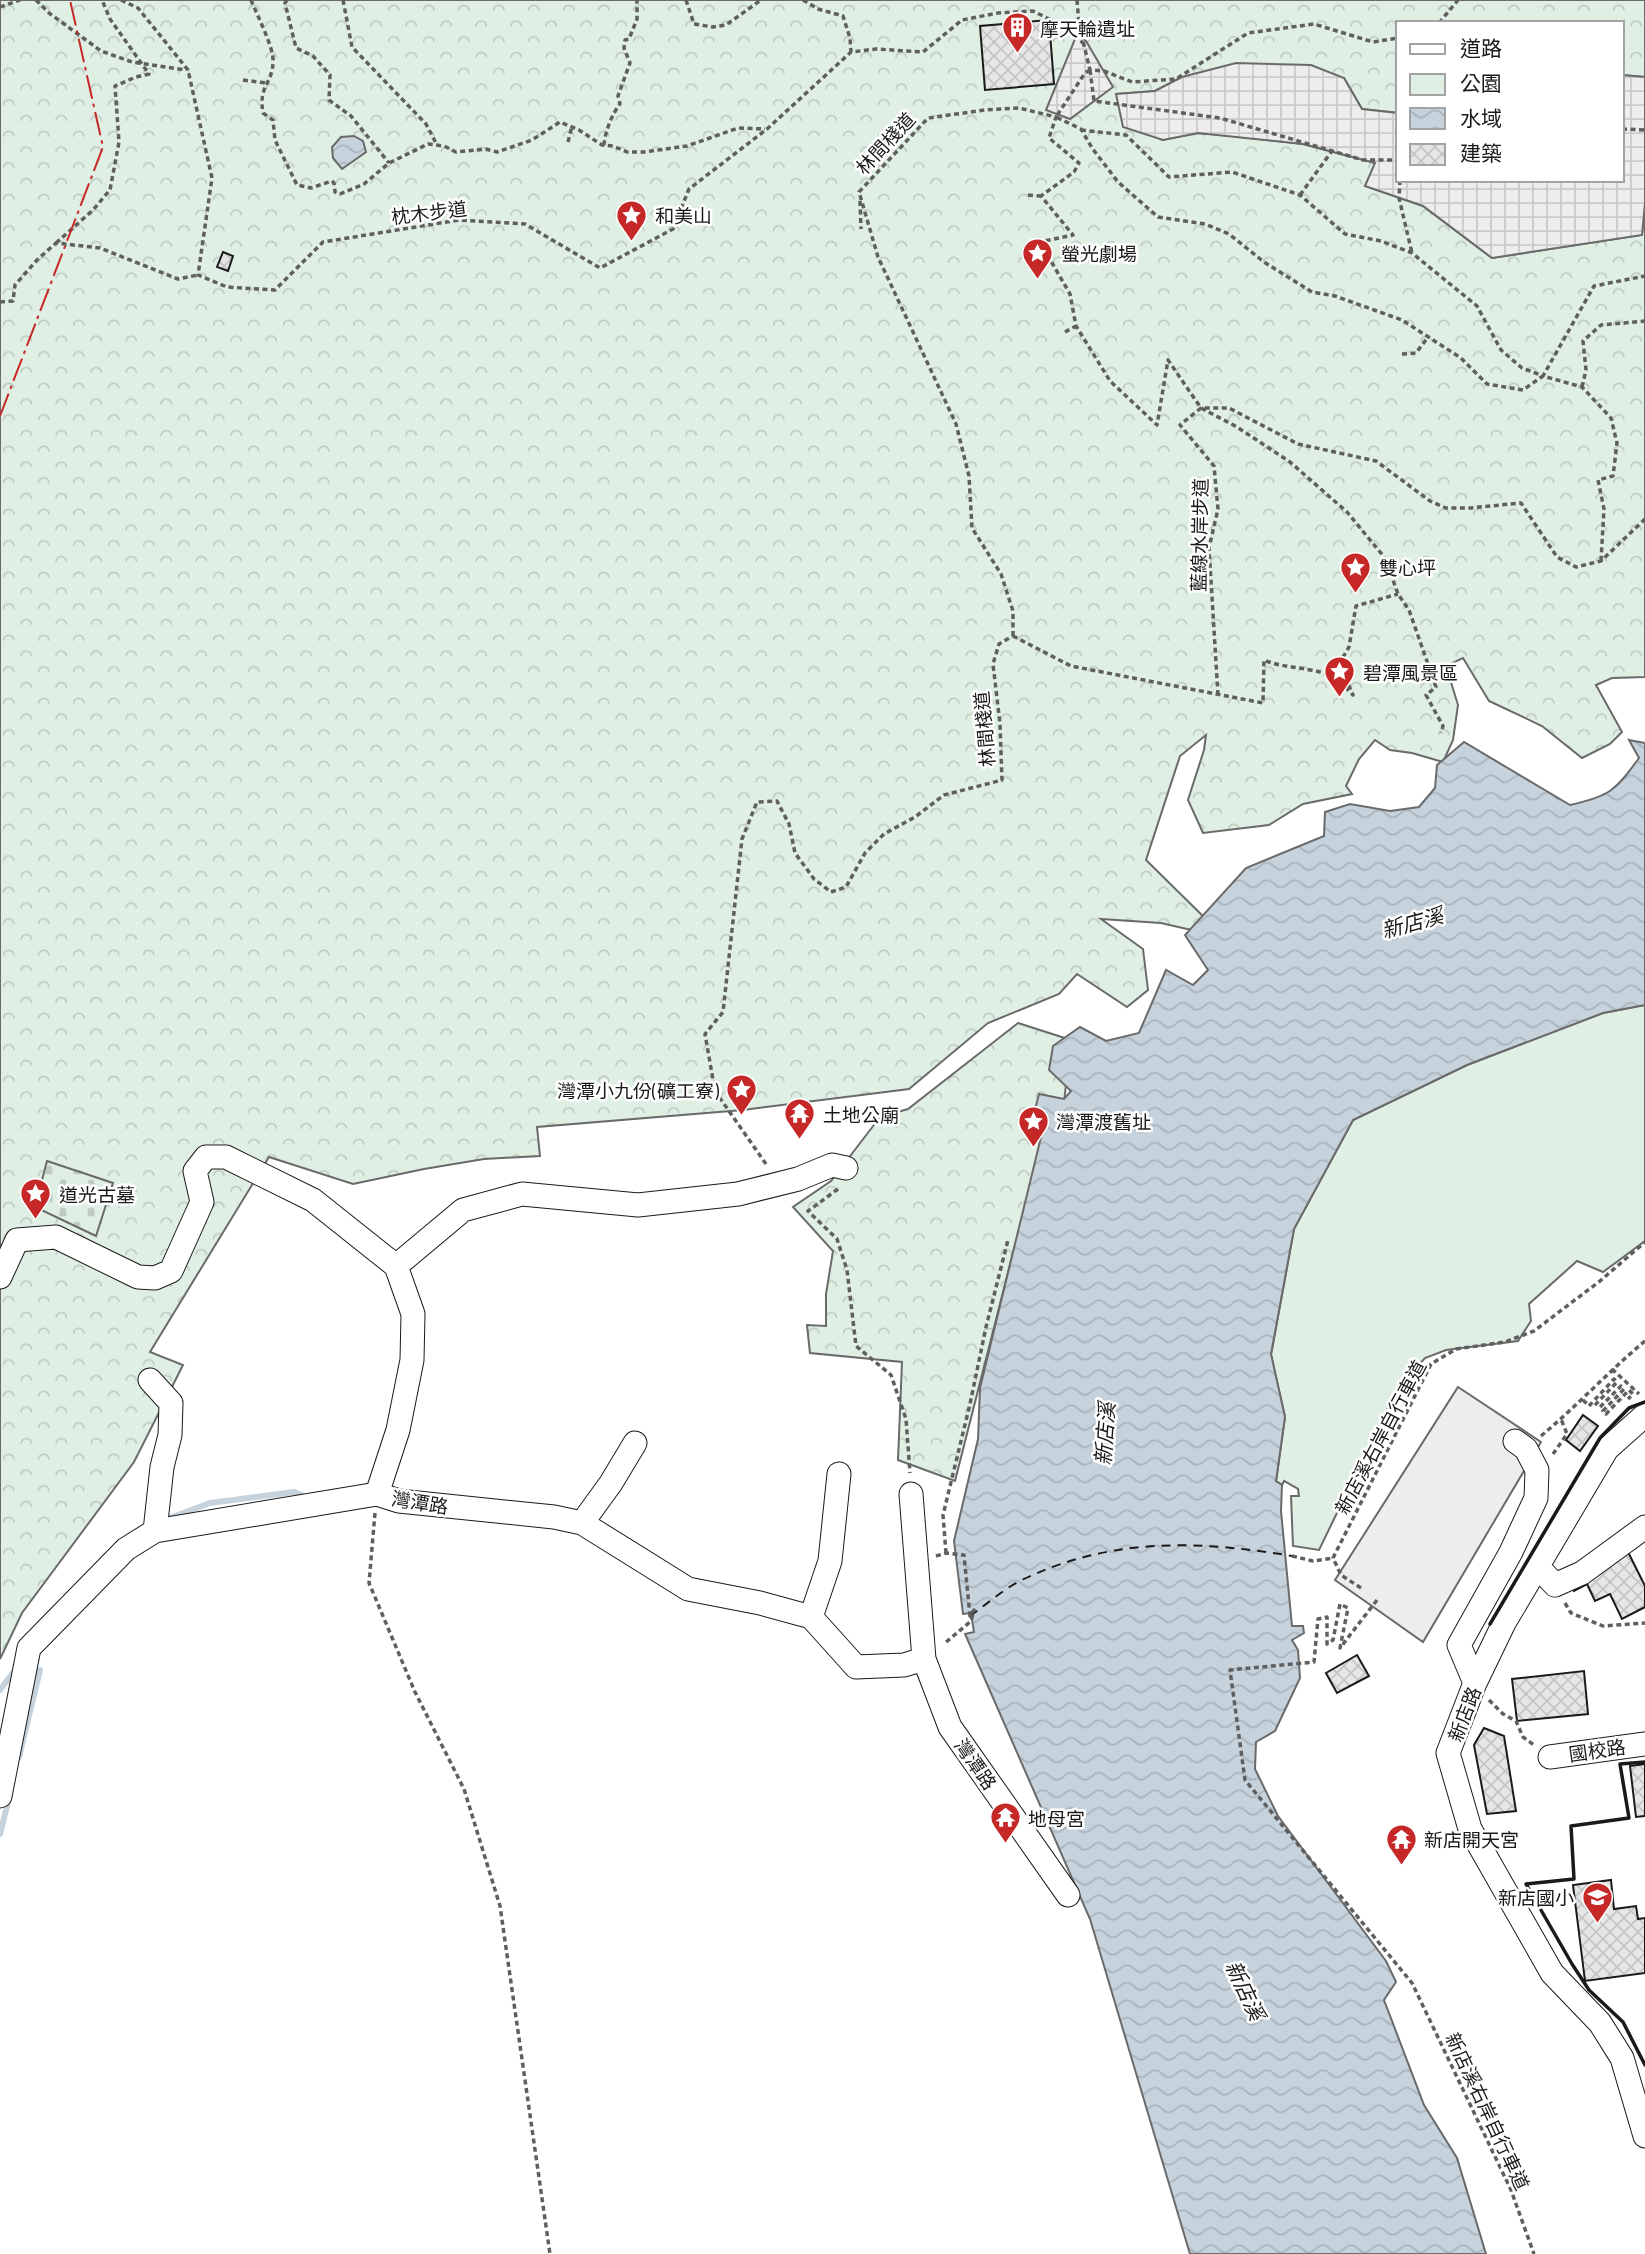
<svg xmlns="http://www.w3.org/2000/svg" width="1645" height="2254" viewBox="0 0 1645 2254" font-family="Barlow,'Noto Sans TC',sans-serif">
<defs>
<pattern id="forest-crowns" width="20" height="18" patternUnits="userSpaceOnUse" patternTransform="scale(1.75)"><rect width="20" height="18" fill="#e0efe3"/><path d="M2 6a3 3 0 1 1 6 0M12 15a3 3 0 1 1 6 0" fill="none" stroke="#c0ccc2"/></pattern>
<pattern id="cemetery-stones" width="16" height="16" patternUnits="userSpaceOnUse" patternTransform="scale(1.75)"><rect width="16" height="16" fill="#e0efe3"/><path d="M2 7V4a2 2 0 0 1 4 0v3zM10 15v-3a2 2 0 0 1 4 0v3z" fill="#c0ccc2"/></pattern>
<pattern id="plaza-grid" width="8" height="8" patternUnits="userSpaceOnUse" patternTransform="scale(1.75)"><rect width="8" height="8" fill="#ededed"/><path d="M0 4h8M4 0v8" fill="none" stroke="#cbcbcb"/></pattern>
<pattern id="water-waves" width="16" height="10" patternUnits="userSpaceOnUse" patternTransform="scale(1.75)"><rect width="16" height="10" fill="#c6d2dc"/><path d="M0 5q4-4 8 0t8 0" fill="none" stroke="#aab4bc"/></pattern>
<pattern id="building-cross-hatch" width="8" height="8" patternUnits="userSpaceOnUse" patternTransform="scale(1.75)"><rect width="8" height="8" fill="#e6e6e6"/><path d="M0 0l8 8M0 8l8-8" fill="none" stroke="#c5c5c5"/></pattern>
</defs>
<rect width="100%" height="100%" fill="#fff"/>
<path fill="#e0efe3" stroke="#6a6a6a" stroke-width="2" d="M1645 1005V1241L1603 1272 1577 1261 1529 1304 1531 1321 1518 1341 1446 1350 1425 1358 1398 1387 1319 1550 1293 1546 1291 1496H1299L1298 1489 1284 1481 1282 1485 1276 1481 1285 1417 1271 1355 1294 1229 1353 1120 1467 1065 1603 1013Z"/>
<path fill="url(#forest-crowns)" stroke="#6a6a6a" stroke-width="2" d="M0 0H1645V77L1622 75V23H1398V113L1362 109 1344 78 1182 77 1155 91 1117 94 1162 140 1198 133 1232 136 1303 144 1376 163 1365 186 1423 206 1492 258 1642 235 1645 203V677L1612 678 1596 685 1622 732 1610 744 1582 758 1542 726 1489 701 1463 658 1446 666 1458 705 1453 740 1443 762 1412 753 1390 750 1375 740 1359 759 1346 786 1352 794 1303 804 1269 825 1203 833 1188 800 1204 750 1206 735 1180 756 1146 860 1217 930 1187 929 1161 923 1101 919 1143 949 1148 990 1127 1007 1077 974 1059 994 988 1023 909 1089 743 1110 537 1127 540 1156 484 1159 424 1169 353 1184 269 1157 150 1352 183 1365 134 1462 22 1613 0 1659Z
M1018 1023 1071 1040 1060 1138 1034 1170 955 1481 898 1460 902 1362 810 1353 807 1325 826 1326V1294L833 1251 793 1207 831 1181 880 1117 908 1109Z"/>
<path fill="url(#cemetery-stones)" stroke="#6a6a6a" stroke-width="2" d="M47 1161 113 1183 96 1236 35 1207Z"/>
<path fill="#ededed" stroke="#6a6a6a" stroke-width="2" d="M1458 1387 1541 1442 1423 1642 1335 1580Z"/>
<path fill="url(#plaza-grid)" stroke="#6a6a6a" stroke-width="2" d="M1077 34 1086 41 1113 87 1070 119 1046 110Z
M1236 63 1311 65 1344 78 1362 109 1398 113V180H1622V75L1645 77V203L1642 235 1492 258 1423 206 1365 186 1375 163 1303 144 1198 133 1163 140 1123 127 1116 94 1155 91 1182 77Z"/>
<path fill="url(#water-waves)" stroke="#6a6a6a" stroke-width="2" d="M354 136 363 141 366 152 342 169 333 158 332 147 341 137Z
M1629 740 1645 743V1005L1603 1013 1467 1065 1353 1120 1294 1229 1271 1354 1285 1417 1276 1481 1282 1485 1281 1511 1292 1626H1303L1304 1633 1292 1640 1298 1650 1300 1678 1275 1731 1256 1742 1255 1769 1278 1816 1386 1961 1396 1982 1384 2000 1424 2105 1457 2158 1486 2254H1190L1090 1919 965 1634 974 1632 971 1613 963 1614 954 1541 978 1439 980 1388 1041 1137 1029 1133 1039 1094 1064 1099 1071 1091 1049 1070 1053 1046 1080 1027 1106 1041 1139 1033 1166 970 1193 985 1208 970 1185 935 1246 868 1324 836 1325 812 1350 804 1390 811 1419 807 1435 788 1437 765 1464 742 1570 805C1610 796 1615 791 1639 758Z"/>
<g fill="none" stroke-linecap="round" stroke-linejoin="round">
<path stroke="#c6d2dc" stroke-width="6" d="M167 1519 210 1503 294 1492 301 1495 304 1503
M0 1690 18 1666
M19 1757 40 1670
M0 1834 9 1798"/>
<path stroke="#1a1a1a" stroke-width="2" stroke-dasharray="9 7" stroke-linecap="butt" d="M970 1616C986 1605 1001 1591 1018 1582 1108 1537 1196 1540 1292 1556"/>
</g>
<path fill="url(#building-cross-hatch)" stroke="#1a1a1a" stroke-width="2" d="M1049 20 1054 84 985 90 980 26Z
M223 252 233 256 228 271 217 267Z
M1583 1415 1598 1426 1580 1451 1566 1440Z
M1628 1552 1645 1586V1607L1622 1619 1610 1594 1595 1601 1587 1584 1574 1591 1568 1580Z
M1357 1655 1369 1676 1337 1693 1326 1673Z
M1584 1671 1588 1714 1517 1721 1512 1679Z
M1484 1728 1504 1736 1516 1811 1487 1814 1474 1745Z
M1645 1764V1816L1636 1817 1630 1766Z
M1611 1880 1614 1909 1636 1906 1638 1919 1645 1918V1973L1585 1981 1573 1885Z"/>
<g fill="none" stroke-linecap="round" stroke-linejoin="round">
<defs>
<path id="minor" d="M396 1266 463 1210 522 1194 638 1205 738 1194 798 1179 832 1165 846 1168
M0 1277 17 1240 56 1237 138 1277 155 1278 171 1271 202 1202 195 1171 206 1157H226L313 1200 396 1266 413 1314 412 1360 398 1430 377 1494
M150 1380 171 1403 170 1435 162 1467 155 1531
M1645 1415 1607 1449 1504 1623 1475 1683 1448 1753 1470 1829 1552 1973 1600 2023 1622 2058 1645 2136
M911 1494 924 1659 950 1727 1068 1895
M582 1523 611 1483 635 1443
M1538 1567 1555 1585 1582 1573 1645 1527
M811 1617 830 1561 839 1474
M1475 1683 1459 1645 1511 1552 1536 1498 1537 1470 1526 1449 1515 1441
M1550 1757 1645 1744
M0 1796 29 1648 126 1549 155 1531 377 1494 399 1501 554 1517 582 1523 688 1589 760 1603 811 1617 856 1667 904 1665 924 1659"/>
</defs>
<use href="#minor" stroke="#1a1a1a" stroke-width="25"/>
<path stroke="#5f5f5f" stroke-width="3.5" stroke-dasharray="5 3.5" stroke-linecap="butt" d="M36 0 49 13 101 51 132 62 186 70
M121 0 138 8 188 70 212 178 198 275 227 287 275 290 323 242 459 220 525 224 600 268 673 229 689 189 767 129 851 52 876 49 923 52 962 20 998 13 1033 11 1063 26 1083 43
M251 0C257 15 274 48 273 61 273 84 258 85 263 113L273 120 275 140 297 185 311 188 332 181 334 183 335 192 340 194 364 184 389 163 428 144 444 146 456 152 486 149 497 152 532 140 560 122 579 130 602 145 613 146 627 152H644L687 146 738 128 765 129
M287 0 285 3 296 48 313 56 330 75 329 100 351 116 389 163
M343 0 352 47 426 124 437 145
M686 0 694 24 713 27 726 25 761 0
M803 0 818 9 843 16 850 38 851 52
M1077 0 1079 25 1090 70 1104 71 1132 82 1176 79 1248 33 1314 24 1373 42 1398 38
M0 7 20 0
M1439 23 1458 0
M1090 70 1085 73 1056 117 1081 129 1092 148 1118 182 1158 217 1205 224 1229 234 1264 262 1312 292 1335 296 1402 320 1461 358 1487 384 1523 390 1543 376 1582 387 1611 418 1617 443 1613 476 1598 480 1604 509 1601 561
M1090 70 1094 101 1220 118 1363 160H1398
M243 80 266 83
M1622 129 1645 130
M1081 130 1126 135 1169 177 1232 172 1300 195 1345 234 1381 241 1412 253 1477 306 1501 350 1522 368 1543 376 1594 286 1645 276
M568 142 572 126
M604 145C605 132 612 114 620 104L618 96 630 63 624 48 625 40 629 39 637 19V0
M1400 180 1399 198 1412 253
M1028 195 1041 196
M1300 195 1332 151
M860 201 861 229
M56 243 93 210 110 190 119 142 115 86 136 77 149 74 110 19 102 0
M0 302 13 301 15 285 37 260 56 243 100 248 178 279 198 275
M1065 332 1076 326
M1402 354 1416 353 1428 337
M1582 387 1586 370 1583 341 1601 325 1645 321
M1013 636V611L1001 574 972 528 969 476 956 424 878 257 859 192 928 118 985 110 1019 108 1056 117 1049 138 1079 163 1074 172 1041 196 1073 235 1040 242 1070 294 1076 326 1110 381 1157 425 1168 360 1201 408 1237 427 1290 462 1347 512 1385 558 1398 594 1409 610 1436 687 1426 695 1443 726 1441 733
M1013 636 1071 666 1263 703 1264 660C1287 670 1316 666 1336 679 1342 683 1348 690 1353 695L1343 672 1342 659 1349 647 1356 606 1398 594
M1218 695 1209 548 1218 509 1214 466 1180 425 1201 408H1229L1298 444 1376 461 1430 501 1446 508H1470L1521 503 1557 557 1576 567 1601 561 1645 519
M766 1164 715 1091 705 1034 723 1012 742 839 757 802 777 801 789 824 795 853 814 879 831 892 846 887 865 853 884 834 915 817 944 795 1002 780 1000 724 993 664 999 644 1013 636
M838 1189 808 1211 837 1239 847 1270 856 1346 891 1375 906 1419 910 1473
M1612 1369 1639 1394
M1583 1400 1589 1406 1614 1379 1617 1382 1596 1404 1600 1407 1621 1386 1624 1389 1603 1411 1606 1414 1629 1390 1633 1394 1628 1399
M1541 1436C1577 1406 1609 1371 1645 1341
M1553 1454 1567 1434 1561 1419
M375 1513 369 1583 415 1692 464 1789 500 1906 550 2254
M946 1553 943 1515 970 1404 986 1327 1008 1240
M936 1556 946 1553 964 1555 970 1616 974 1610 971 1621 945 1643
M1292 1556 1313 1561 1333 1558
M1361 1588 1341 1575 1333 1558 1431 1364 1456 1349 1505 1342 1534 1331 1600 1281 1645 1242
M1377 1600 1340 1648 1348 1608 1340 1604 1333 1640 1327 1644V1617L1318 1619 1314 1662 1230 1670 1245 1780 1412 1983 1511 2190 1534 2254
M1565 1603 1571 1613 1603 1626 1645 1623
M1489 1700 1503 1714 1516 1721 1523 1737 1534 1745"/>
<use href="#minor" stroke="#fff" stroke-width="23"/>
<path stroke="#1a1a1a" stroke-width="3.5" d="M1490 1624 1600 1438 1629 1408 1645 1402
M1645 1762 1620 1764 1629 1818 1571 1826 1574 1879 1526 1884 1572 1964 1589 1990 1623 2022 1645 2065"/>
<path stroke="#c62828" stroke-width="2" stroke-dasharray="24 5 3.5 5" stroke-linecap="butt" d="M0 416 103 147 70 0"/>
</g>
<defs>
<symbol id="building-pin" viewBox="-11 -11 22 30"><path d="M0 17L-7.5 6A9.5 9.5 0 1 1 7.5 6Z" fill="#c62828" stroke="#fff"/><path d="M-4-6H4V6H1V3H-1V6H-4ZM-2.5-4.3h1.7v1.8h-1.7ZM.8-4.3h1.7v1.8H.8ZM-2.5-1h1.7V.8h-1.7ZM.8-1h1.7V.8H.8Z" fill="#fff"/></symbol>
<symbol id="sight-pin" viewBox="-11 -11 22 30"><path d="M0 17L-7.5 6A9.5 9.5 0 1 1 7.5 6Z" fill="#c62828" stroke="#fff"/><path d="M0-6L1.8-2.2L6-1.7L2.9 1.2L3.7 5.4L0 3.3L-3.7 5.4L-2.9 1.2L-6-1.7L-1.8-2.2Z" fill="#fff"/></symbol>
<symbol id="temple-pin" viewBox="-11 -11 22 30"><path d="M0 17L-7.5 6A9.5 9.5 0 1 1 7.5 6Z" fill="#c62828" stroke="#fff"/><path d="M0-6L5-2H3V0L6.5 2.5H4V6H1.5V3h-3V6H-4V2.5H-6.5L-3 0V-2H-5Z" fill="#fff"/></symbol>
<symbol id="school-pin" viewBox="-11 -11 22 30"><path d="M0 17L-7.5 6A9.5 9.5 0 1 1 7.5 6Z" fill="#c62828" stroke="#fff"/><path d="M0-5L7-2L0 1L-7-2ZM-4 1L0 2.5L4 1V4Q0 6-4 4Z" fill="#fff"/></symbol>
</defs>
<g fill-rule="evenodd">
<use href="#building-pin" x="1000" y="10" width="35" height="47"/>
<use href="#sight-pin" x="614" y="198" width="35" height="47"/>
<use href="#sight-pin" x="1020" y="236" width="35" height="47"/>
<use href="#sight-pin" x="1338" y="550" width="35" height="47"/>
<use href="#sight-pin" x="1322" y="654" width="35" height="47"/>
<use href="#sight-pin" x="724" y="1072" width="35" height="47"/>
<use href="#temple-pin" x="782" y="1096" width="35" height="47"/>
<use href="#sight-pin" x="1016" y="1104" width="35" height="47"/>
<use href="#sight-pin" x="18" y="1176" width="35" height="47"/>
<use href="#temple-pin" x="988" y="1800" width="35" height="47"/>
<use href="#temple-pin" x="1384" y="1822" width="35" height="47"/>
<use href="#school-pin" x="1580" y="1880" width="35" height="47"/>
</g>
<g text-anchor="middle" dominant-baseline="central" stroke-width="5" stroke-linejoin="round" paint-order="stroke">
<g font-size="19" fill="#1a1a1a" stroke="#fff" text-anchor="start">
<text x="1040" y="28">摩天輪遺址</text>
<text x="655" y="215">和美山</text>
<text x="1061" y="253">螢光劇場</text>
<text x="1379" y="567">雙心坪</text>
<text x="1363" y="672">碧潭風景區</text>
<text x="719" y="1090" text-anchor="end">灣潭小九份(礦工寮)</text>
<text x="823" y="1114">土地公廟</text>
<text x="1056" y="1121">灣潭渡舊址</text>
<text x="59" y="1194">道光古墓</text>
<text x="1028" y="1818">地母宮</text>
<text x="1424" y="1839">新店開天宮</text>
<text x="1574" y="1897" text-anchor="end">新店國小</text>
</g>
<g font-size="19" fill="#1a1a1a" stroke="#fff">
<text transform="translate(885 143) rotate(-47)">林間棧道</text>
<text transform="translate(429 212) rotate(-7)">枕木步道</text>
<text transform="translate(1199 535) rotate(-89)">藍線水岸步道</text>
<text transform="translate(984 729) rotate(-95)">林間棧道</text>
<text transform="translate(1380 1437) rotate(-62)">新店溪右岸自行車道</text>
<text transform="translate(420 1502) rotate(9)">灣潭路</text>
<text transform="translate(1464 1714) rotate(-69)">新店路</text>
<text transform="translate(1597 1750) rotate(-8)">國校路</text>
<text transform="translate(976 1764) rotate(55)">灣潭路</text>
<text transform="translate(1488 2111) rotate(65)">新店溪右岸自行車道</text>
</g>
<g font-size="21" font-style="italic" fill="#1a1a1a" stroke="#fff">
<text transform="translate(1412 922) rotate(-15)">新店溪</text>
<text transform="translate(1104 1434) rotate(-86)">新店溪</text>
<text transform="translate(1246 1990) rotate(65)">新店溪</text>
</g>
</g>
<rect x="1396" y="21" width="228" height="161" fill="#ffffff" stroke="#a3a3a3" stroke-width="2"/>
<rect x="1410" y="44" width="35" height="10" fill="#ffffff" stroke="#a3a3a3" stroke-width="2"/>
<text x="1460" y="56" font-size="21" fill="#1a1a1a">道路</text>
<rect x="1410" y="74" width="35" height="21" fill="#e0efe3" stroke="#a3a3a3" stroke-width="2"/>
<text x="1460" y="91" font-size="21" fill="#1a1a1a">公園</text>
<rect x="1410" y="108" width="35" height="21" fill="url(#water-waves)" stroke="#a3a3a3" stroke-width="2"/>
<text x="1460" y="126" font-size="21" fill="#1a1a1a">水域</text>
<rect x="1410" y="144" width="35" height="21" fill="url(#building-cross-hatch)" stroke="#a3a3a3" stroke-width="2"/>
<text x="1460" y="161" font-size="21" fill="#1a1a1a">建築</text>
</svg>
